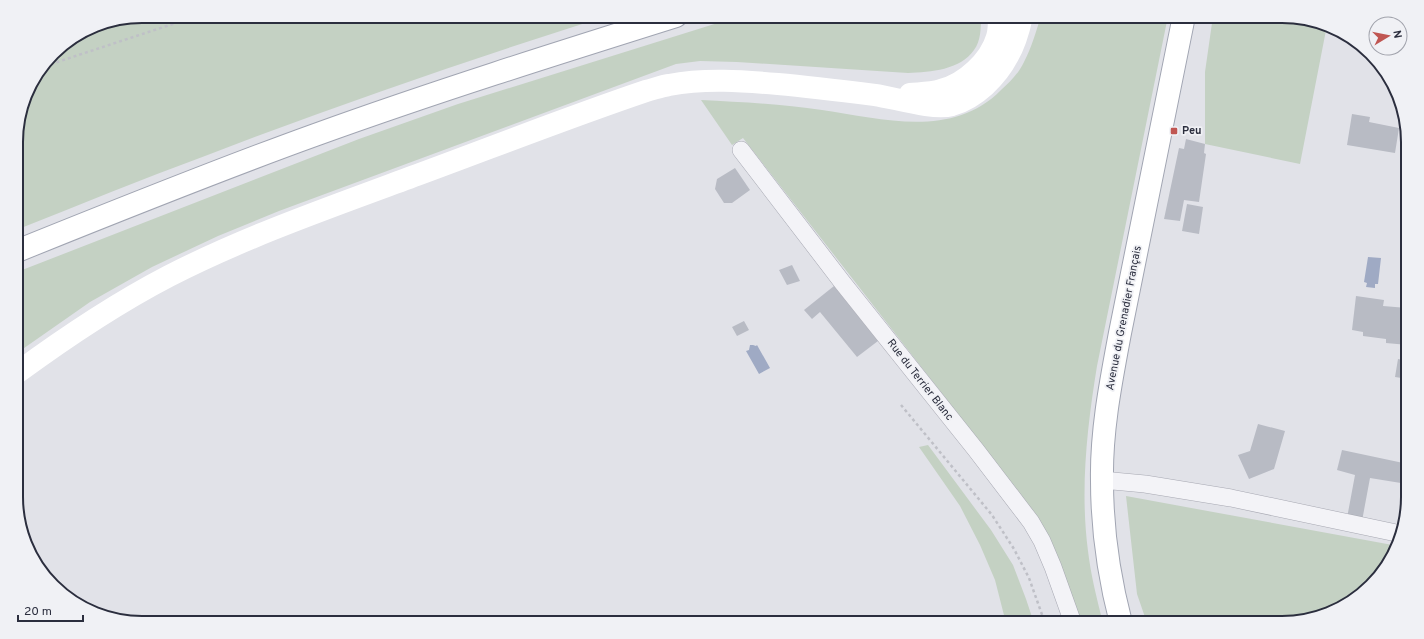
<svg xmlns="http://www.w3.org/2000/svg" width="1424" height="639" viewBox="0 0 1424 639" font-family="Overpass,sans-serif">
<rect width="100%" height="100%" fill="#e1e2e8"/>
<path fill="#c4d1c3" d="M142 16H607C472 59 337 105 205 156 142 179 79 205 16 230V133L29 86 59 47 94 25Z
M740 16H981C981 27 981 41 974 50 960 70 931 72 908 73L737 62 700 61 676 64 279 211 218 236 152 267 90 302 17 353V272L359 139 458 104Z
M1041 16H1168L1097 366C1087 427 1080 490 1088 551 1091 576 1097 599 1103 623H1082L1069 589 1010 481 743 138 732 145 701 100C741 102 782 104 822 110 883 119 953 139 1001 90 1010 82 1019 73 1024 62 1032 47 1036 31 1041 16Z
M1213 16H1282L1327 25 1300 164 1205 144V72Z
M928 445 991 530 1013 565 1026 599 1034 623H1006L995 580 980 545 960 506 919 447Z
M1126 496 1398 546 1377 580 1352 602 1290 623H1147L1137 594Z"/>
<path fill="#9faac4" d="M1368 257 1381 258 1378 284H1375V288L1366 287 1367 283 1364 282Z
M750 345H753L756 346 757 345 770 368 759 374 746 351 749 350Z"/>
<path fill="#b8bbc4" d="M1352 114 1370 117 1369 122 1399 128 1395 153 1347 145Z
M1186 139 1205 144 1204 153 1206 154 1199 202 1184 200 1180 221 1164 219 1179 148 1184 149Z
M735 168 750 190 732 203H724L715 189 717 179Z
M1187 204 1203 207 1199 234 1182 231Z
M792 265 800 281 787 285 779 270Z
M834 286 878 341 857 357 820 312 812 319 804 310Z
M1356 296 1384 300 1383 306 1407 308 1408 345 1386 343V339L1363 336V332L1352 330Z
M744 321 749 330 737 336 732 327Z
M1398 359 1408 361V379L1395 377Z
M1258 424 1285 431 1274 469 1249 479 1238 455 1250 451Z
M1342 450 1408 464 1407 484 1370 478 1362 521 1347 518 1355 475 1337 470Z
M1405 497 1408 498 1402 528H1399Z"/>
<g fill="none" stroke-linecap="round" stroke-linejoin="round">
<defs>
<path id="street" d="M741 150 842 282 976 450 1031 522 1042 541 1053 567 1073 623
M1102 480 1145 484 1231 498 1401 534"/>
<path id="primary" d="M17 251C116 211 215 171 315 135 434 92 555 54 676 16
M1121 623C1109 577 1102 529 1102 481 1101 431 1111 381 1120 333L1184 16"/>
</defs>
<use href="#street" stroke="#a7a8b2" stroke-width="18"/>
<use href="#primary" stroke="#a1a5b2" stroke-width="24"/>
<path stroke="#bfc0c7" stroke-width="2.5" stroke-dasharray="3 3" stroke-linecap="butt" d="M45 66 197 16
M901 405 992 515 1014 549 1029 578 1045 623"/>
<use href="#street" stroke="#f3f3f7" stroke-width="17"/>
<path stroke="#fff" stroke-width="22" d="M910 94C920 93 931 93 941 90 965 84 990 61 997 37 999 31 999 23 999 16
M17 373C66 337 115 304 169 276 249 235 334 206 417 175 493 147 569 117 646 91 654 89 662 86 669 85 705 78 743 81 778 84 811 87 843 91 875 95 895 98 933 110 952 105 976 98 997 77 1008 56 1015 44 1019 30 1022 16"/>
<use href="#primary" stroke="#fff" stroke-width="22"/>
</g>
<rect fill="#c05652" stroke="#f0f1f5" stroke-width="1.5" x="1170" y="127" width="8" height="8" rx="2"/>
<g text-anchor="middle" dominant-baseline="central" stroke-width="3.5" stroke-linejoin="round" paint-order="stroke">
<g font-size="11" font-weight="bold" fill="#2b2e3e" stroke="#f0f1f5" text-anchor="start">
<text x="1182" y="131">Peu</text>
</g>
<g font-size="11" fill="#2b2e3e" stroke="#f0f1f5">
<text transform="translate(1124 318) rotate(-79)">Avenue du Grenadier Français</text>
<text transform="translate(920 380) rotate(52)">Rue du Terrier Blanc</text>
</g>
</g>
<path d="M0 0H1424V639H0ZM142 23H1282A119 119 0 0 1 1401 142V497A119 119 0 0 1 1282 616H142A119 119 0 0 1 23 497V142A119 119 0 0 1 142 23Z" fill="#f0f1f5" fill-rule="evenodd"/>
<path fill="none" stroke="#2b2e3e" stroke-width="2" d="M142 23H1282A119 119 0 0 1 1401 142V497A119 119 0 0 1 1282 616H142A119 119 0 0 1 23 497V142A119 119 0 0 1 142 23Z"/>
<g transform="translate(1388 36) rotate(80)"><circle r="19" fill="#f0f1f5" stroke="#a1a3ac"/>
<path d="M0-3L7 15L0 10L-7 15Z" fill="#c05652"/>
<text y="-6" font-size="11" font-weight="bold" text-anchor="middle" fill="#2b2e3e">N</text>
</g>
<path d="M18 615v6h65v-6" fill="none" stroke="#2b2e3e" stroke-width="2"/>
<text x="24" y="615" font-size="12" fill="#2b2e3e" stroke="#f0f1f5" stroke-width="3" paint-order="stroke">20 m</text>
</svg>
